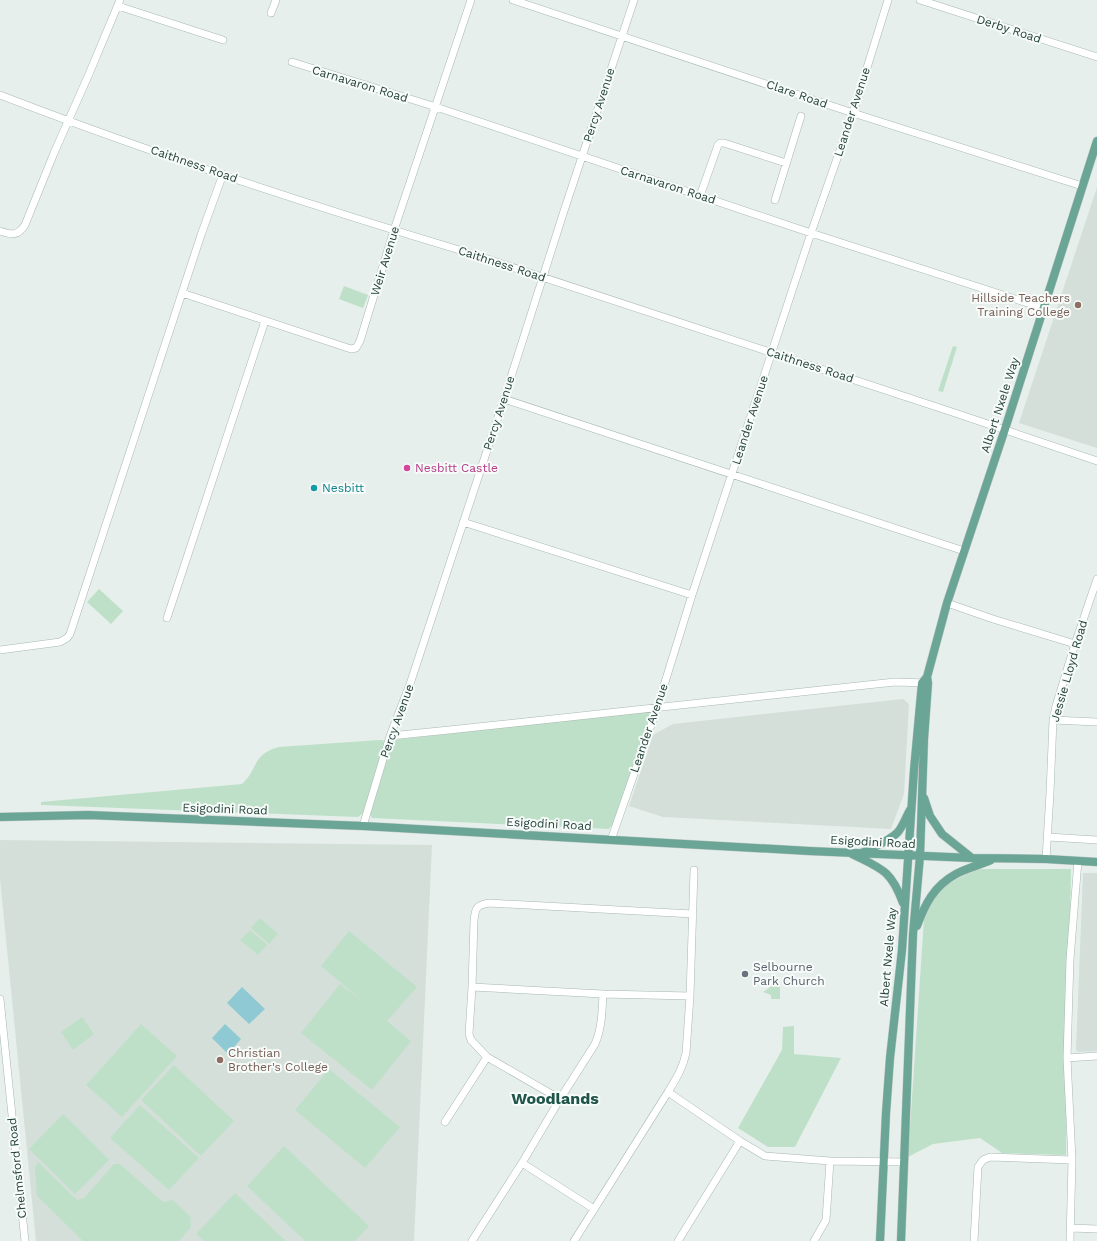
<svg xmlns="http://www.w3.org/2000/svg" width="1097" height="1241" viewBox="0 0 1097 1241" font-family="'Work Sans',sans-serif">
<rect width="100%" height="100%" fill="#e6efeb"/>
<path fill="#d4dfda" d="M1097 187V448L1019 423Z
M903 699 909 704 904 794 891 829 663 817 629 806 653 735 673 724Z
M0 840 432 845 414 1241H36L0 879Z
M1083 873H1097V1051L1078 1052 1076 1050Z"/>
<path fill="#bfe0c8" d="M344 286 368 295 363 308 339 299Z
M953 346 957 347 943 392 938 391Z
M99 589 123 611 111 624 87 602Z
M648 711 650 715 613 824 609 829 372 818 370 814 393 740Z
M379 740H383L385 744 363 813 358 817 41 805V802L242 784C259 768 252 754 279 747Z
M980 869H1071L1066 1155 1002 1153 980 1138 933 1144 908 1157 924 919C926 914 928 907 931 902 942 884 962 876 980 869Z
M260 918 278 934 269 944 251 928Z
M250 930 267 945 258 955 240 940Z
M349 931 417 987 387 1021 411 1041 372 1090 301 1033 340 984 364 1002 321 966Z
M780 983V999H771V995L763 992 769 988 770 984Z
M82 1017 94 1034 73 1050 61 1032Z
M141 1024 177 1056 122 1117 86 1085Z
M794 1026V1054L841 1058 795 1147H768L738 1128 782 1050 783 1027Z
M174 1065 234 1121 201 1156 141 1100Z
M329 1069 400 1127 365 1168 295 1110Z
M140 1105 199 1158 169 1190 110 1138Z
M63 1114 109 1160 75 1194 29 1149Z
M284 1146 369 1226 355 1241H305L247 1186Z
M38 1162 77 1200 84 1198 114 1164H120L163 1202 173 1200 190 1216 191 1227 179 1241H83L37 1196 35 1168Z
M235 1193 286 1241H204L196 1234Z"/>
<path fill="#8ec9d4" d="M242 987 265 1009 249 1024 227 1003Z
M225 1024 241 1039 228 1054 212 1038Z"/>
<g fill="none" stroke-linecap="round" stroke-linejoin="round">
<defs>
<path id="minor" d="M513 0 853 113 1082 186
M920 0 1097 57
M118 6 223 40
M271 13 276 0
M292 62 436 107 811 233 1043 308
M0 95C153 154 309 205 466 252L955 413 1097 461
M700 196 718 145 720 143H724L786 163
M775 200 801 116
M0 231C12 235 18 236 25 225L54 153 89 74 120 0
M182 293 351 349 356 348 360 341 394 230 471 0
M504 399 964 551
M463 522 692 595
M947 603 993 619 1075 644
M167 618 265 321
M0 650 60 642 67 638 70 634 201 235 223 174
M1053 720 1097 722
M390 736 449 730 895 682 928 683
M363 826 390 736 410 684 504 399 563 214 634 0
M1048 837 1097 840
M611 840 657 708 692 595 811 233 853 113 888 0
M1046 859 1050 793 1053 720 1056 706 1075 644 1097 579
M472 987 603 994 690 996
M0 999 25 1241
M1067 1058 1097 1056
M668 1092 740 1141 765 1156 830 1161 904 1162
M560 1099 487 1057 471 1040 469 1034 472 987 474 921C475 909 476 905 489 903L693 914
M445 1122 487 1057
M522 1163 594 1209
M1071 1228 1097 1229
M472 1241 522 1163 560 1099 595 1044C602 1028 602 1011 603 994
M574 1241 668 1092C676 1079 683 1068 686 1053L690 996 694 870
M678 1241 740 1141
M814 1241 826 1220 830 1161
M974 1241 978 1167 983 1160 990 1157 1072 1160
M1070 1241 1072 1160 1067 1058 1070 959 1078 861"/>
<path id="major" d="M924 798 930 816 942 834 972 858
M0 817 88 815 363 826 809 851 972 858 1046 859 1097 862
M862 853C873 847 890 841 898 832 903 826 906 817 910 810
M852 854C882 869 891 870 903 903
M917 926C925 904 934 886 956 874 967 868 980 865 991 860
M880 1241 886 1113 890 1058 902 950 914 770 922 683 927 677 947 603 1005 429 1097 141
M901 1241 913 934 920 856 924 739 928 683 927 677"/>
</defs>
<use href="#minor" stroke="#a8b8b2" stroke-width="8"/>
<use href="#major" stroke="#c2cac8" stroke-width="9"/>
<use href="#minor" stroke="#fff" stroke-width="7"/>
<use href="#major" stroke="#6aa596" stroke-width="8"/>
</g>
<g fill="#8d6e63" stroke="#f7fbf9" stroke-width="1.5">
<circle cx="1078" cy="305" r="4"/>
<circle cx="220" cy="1060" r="4"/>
</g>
<circle fill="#d1479c" stroke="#f7fbf9" stroke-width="1.5" cx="407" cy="468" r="4"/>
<circle fill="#0f9aa8" stroke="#f7fbf9" stroke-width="1.5" cx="314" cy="488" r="4"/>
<circle fill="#6b7280" stroke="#f7fbf9" stroke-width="1.5" cx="745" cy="974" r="4"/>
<g text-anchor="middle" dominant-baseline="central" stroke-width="4" stroke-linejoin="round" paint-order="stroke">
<g font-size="12" fill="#24423a" stroke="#f7fbf9">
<text transform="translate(1009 29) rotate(18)">Derby Road</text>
<text transform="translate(360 84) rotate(17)">Carnavaron Road</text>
<text transform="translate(797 94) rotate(19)">Clare Road</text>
<text transform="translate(599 105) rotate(-72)">Percy Avenue</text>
<text transform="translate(852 112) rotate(-72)">Leander Avenue</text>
<text transform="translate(194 164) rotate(19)">Caithness Road</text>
<text transform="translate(668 185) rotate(18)">Carnavaron Road</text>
<text transform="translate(385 261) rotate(-73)">Weir Avenue</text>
<text transform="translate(502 264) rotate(18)">Caithness Road</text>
<text transform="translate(810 365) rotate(18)">Caithness Road</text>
<text transform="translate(1000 405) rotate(-72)">Albert Nxele Way</text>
<text transform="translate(499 413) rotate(-72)">Percy Avenue</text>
<text transform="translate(750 420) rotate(-72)">Leander Avenue</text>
<text transform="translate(1069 671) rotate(-74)">Jessie Lloyd Road</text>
<text transform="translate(397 721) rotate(-70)">Percy Avenue</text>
<text transform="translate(649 728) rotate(-71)">Leander Avenue</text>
<text transform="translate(225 809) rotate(2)">Esigodini Road</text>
<text transform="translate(549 824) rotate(3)">Esigodini Road</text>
<text transform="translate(873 842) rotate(3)">Esigodini Road</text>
<text transform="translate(888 957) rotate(-85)">Albert Nxele Way</text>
<text transform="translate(17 1168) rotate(-96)">Chelmsford Road</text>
</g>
<g font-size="12" fill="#785e54" stroke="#f7fbf9" text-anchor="end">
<text x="1070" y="298">Hillside Teachers<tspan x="1070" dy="14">Training College</tspan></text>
<text x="228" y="1053" text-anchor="start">Christian<tspan x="228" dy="14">Brother's College</tspan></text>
</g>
<g font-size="12" fill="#b23c85" stroke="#f7fbf9" text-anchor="start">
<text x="415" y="468">Nesbitt Castle</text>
</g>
<g font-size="12" fill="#0d838f" stroke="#f7fbf9" text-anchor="start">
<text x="322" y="488">Nesbitt</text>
</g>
<g font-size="12" fill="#5b616d" stroke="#f7fbf9" text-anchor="start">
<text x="753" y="967">Selbourne<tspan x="753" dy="14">Park Church</tspan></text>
</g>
<g font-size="16" font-weight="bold" fill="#1f5548" stroke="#f7fbf9">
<text x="555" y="1098">Woodlands</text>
</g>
</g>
</svg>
